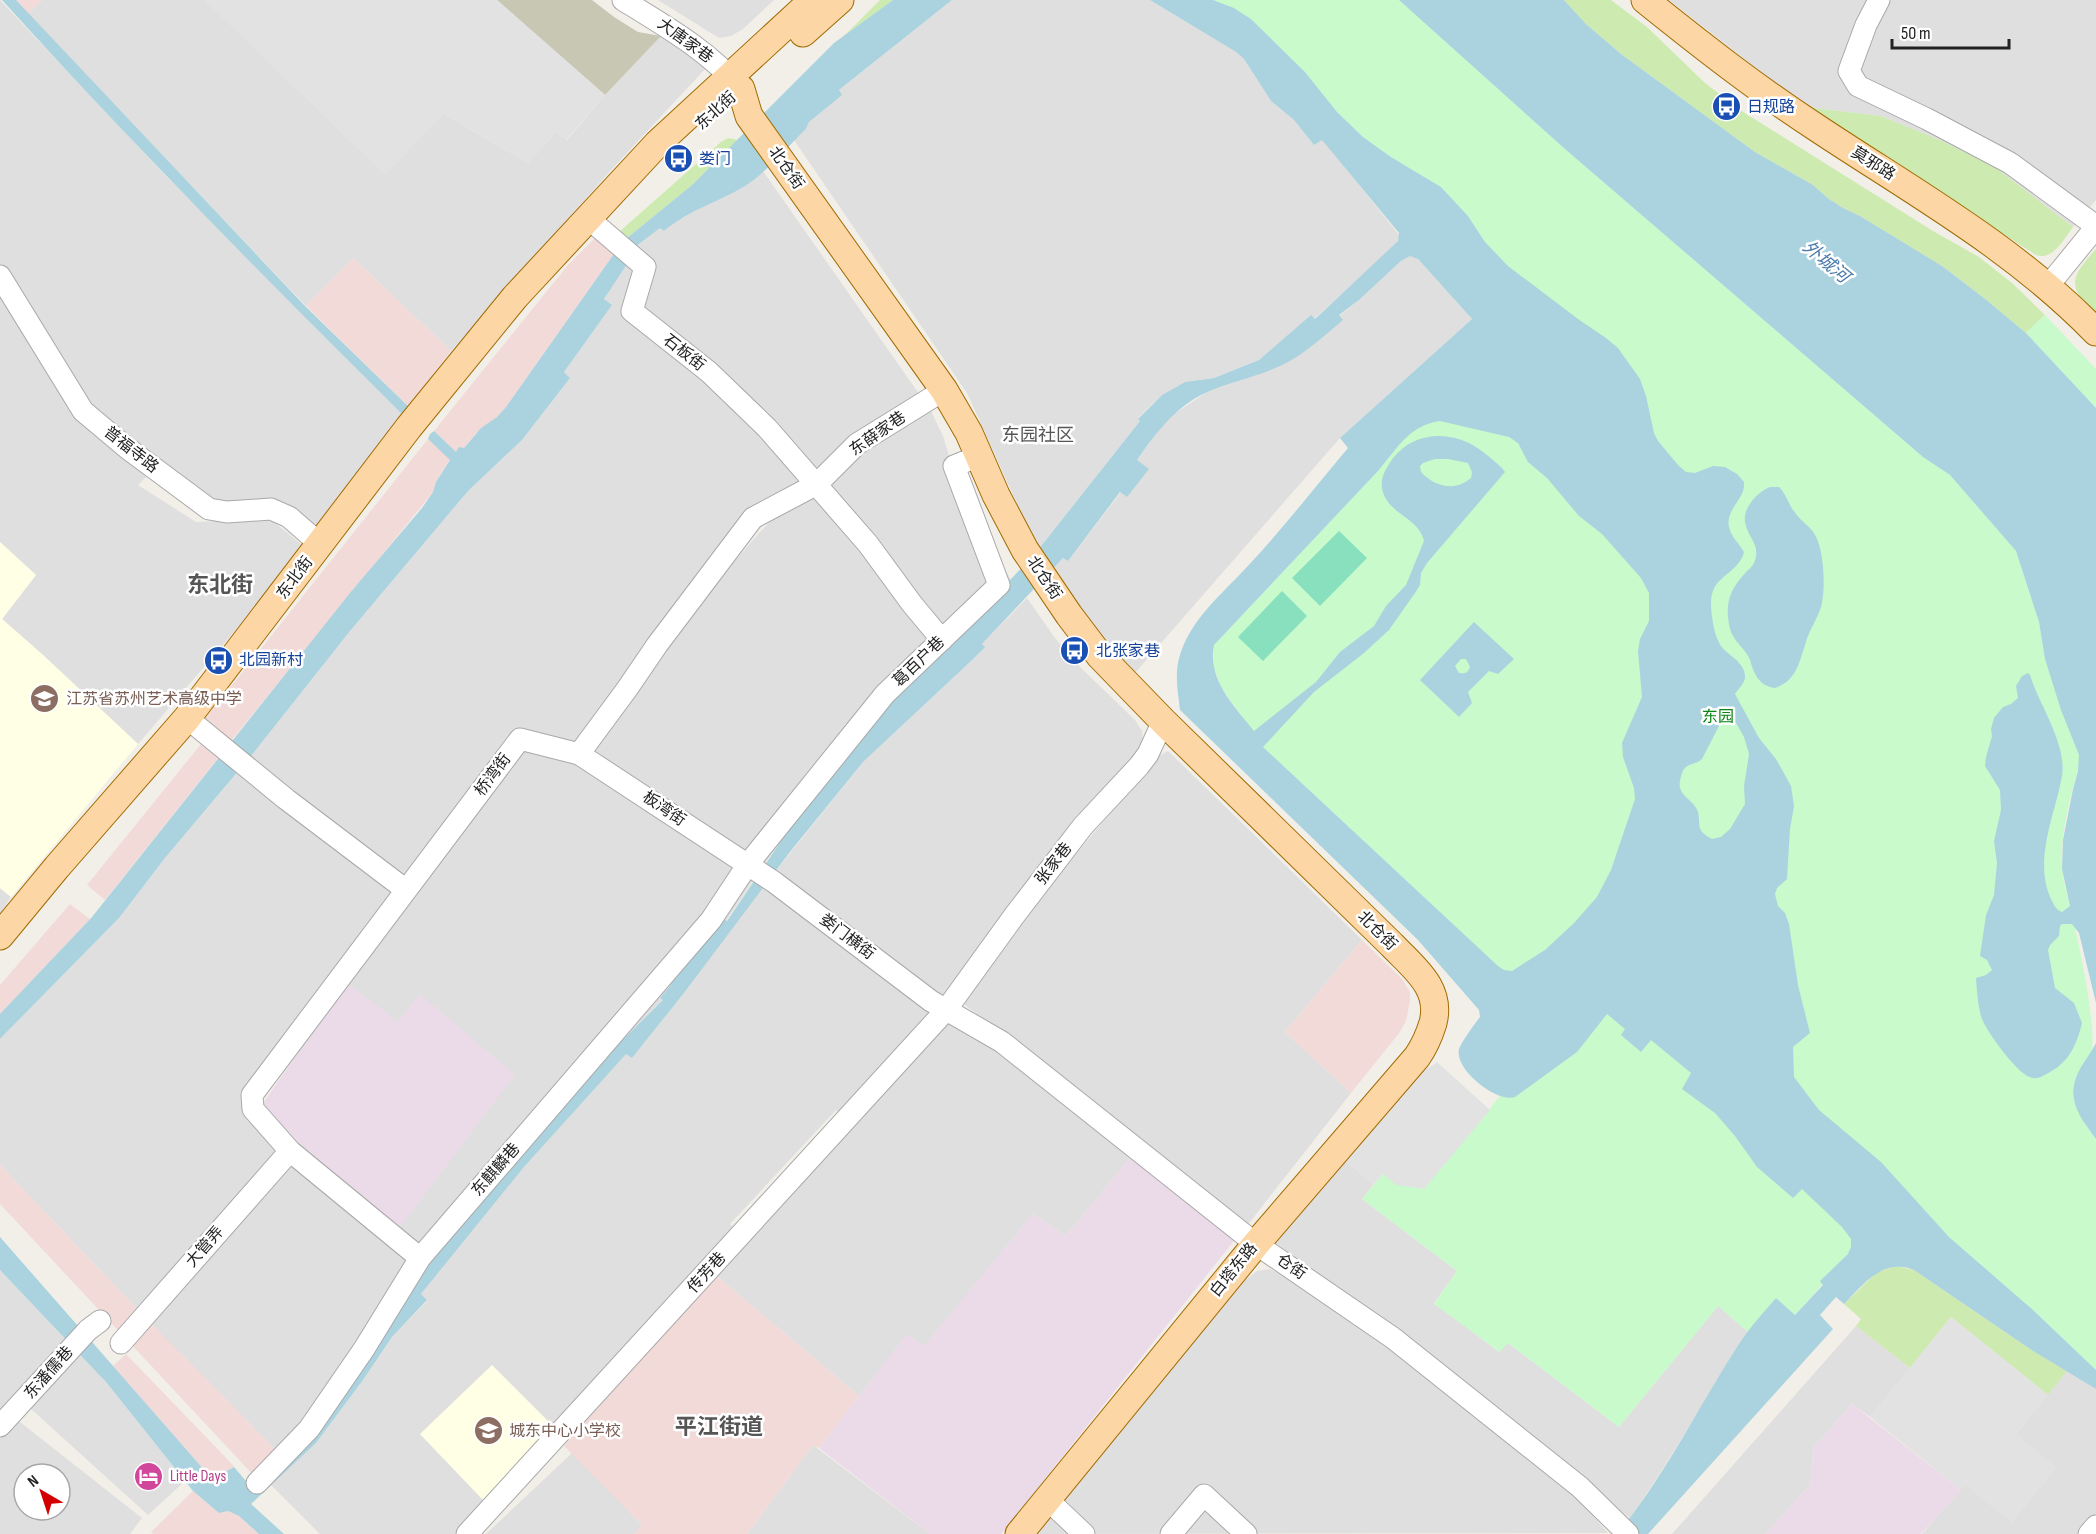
<svg xmlns="http://www.w3.org/2000/svg" width="2096" height="1534" viewBox="0 0 2096 1534" font-family="'Sofia Sans Condensed','Noto Sans SC',sans-serif">
<rect width="100%" height="100%" fill="#f2efe9"/>
<path fill="#e0dfdf" fill-rule="evenodd" d="M0 0 164 174 407 419 315 532 276 501 228 508 151 472 138 485 196 522 270 519 306 548 138 744 43 655 2 619 36 575 0 542Z
M42 0H208L206 2 444 114 528 163 556 132 567 140 605 95 661 36 684 44 707 67 611 170 451 351 353 258 306 306 28 14Z
M658 0H774L743 29 731 36 719 38Z
M952 0H1150L1236 52 1244 59 1271 101 1294 120 1314 145 1322 139 1400 236 1396 244 1314 319 1311 316 1259 360 1214 378 1185 382 1162 395 1153 403 1138 418 1140 421 1038 550 967 393 794 140 806 129 809 122 841 95 838 91Z
M1669 0H2096V200L2073 227 1996 168 1942 141 1881 116 1806 107Z
M763 171 922 398 812 471 728 396 803 478 783 497 578 744 521 728 402 878 251 756 350 631 468 491 522 440 570 378 564 372 612 305 604 300 631 250 660 227 664 231 680 217 743 187Z
M1410 256 1416 257 1472 319 1340 438 1134 674 1097 634 1051 571 1063 558 1068 561 1121 492 1127 497 1137 460 1163 424 1174 414 1207 392 1278 367 1342 320 1339 316 1359 300 1401 261Z
M929 407 943 436 950 459 999 560 1011 580 800 813 757 875 591 751 703 598 759 533 794 498Z
M1027 598 1055 638 1080 667 1135 720 1142 731 1143 743 1111 789 1076 816 953 993 946 1000 768 881 863 762 970 662 984 647 982 644Z
M528 745 585 761 753 881 726 921 722 918 698 952 683 965 670 986 661 997 663 1000 594 1068 431 1258 397 1231 420 994 398 1023 347 983Z
M1168 751 1362 940 1285 1032 1351 1093 1246 1227 1142 1141 956 998 1157 757Z
M237 773 397 891 243 1096 279 1150 138 1310 0 1165V1039L119 918 165 858Z
M765 884 929 1011 931 1015 844 1117 836 1110 730 1224 738 1232 555 1428 420 1434 486 1503 458 1534H320L271 1485 316 1443 363 1380 392 1337 427 1301 421 1294 524 1167 626 1053 632 1058 684 993Z
M0 888 11 897 0 914Z
M950 1012 1135 1152 1066 1236 1033 1214 924 1347 907 1335 859 1396 713 1273Z
M291 1156 415 1262 280 1454 147 1320Z
M1340 1157 1374 1184 1362 1199 1457 1271 1434 1303 1499 1352 1508 1343 1619 1427 1718 1306 1748 1332 1659 1475 1630 1518 1356 1304 1269 1245Z
M1270 1269 1334 1303 1573 1493 1608 1533 1034 1534 1233 1290 1257 1271Z
M0 1270 67 1341 0 1413Z
M1856 1326 1910 1368 1870 1417 1852 1404 1814 1447 1810 1485 1766 1534H1672Z
M78 1351 106 1382 185 1481 148 1515 30 1408Z
M2067 1371 2096 1389V1534H1922L1965 1484 2012 1522 2016 1434Z
M20 1422 142 1518 130 1534H0V1438L10 1426ZM24 1474H60V1510H24Z
M813 1445 930 1534H747Z
M572 1453 643 1526 634 1534H486Z"/>
<path fill="#f2dad9" d="M16 0H42L28 14Z
M601 232 616 251 506 407 497 417 476 433 464 448 456 453 434 431 568 265Z
M353 258 451 351 408 406 306 306Z
M428 439 450 459 436 482 433 492 231 741 205 719Z
M201 744 219 757 105 900 87 885Z
M70 904 90 919 0 1014V985Z
M1362 940 1402 979 1410 992V1001L1406 1021 1400 1032 1351 1093 1285 1032Z
M0 1165 138 1310 280 1454 257 1479 0 1204Z
M713 1273 859 1396 819 1448 813 1445 747 1534H634L642 1525 564 1446Z
M126 1354 232 1464 234 1467 221 1474 206 1472 113 1366Z
M193 1491 219 1513 228 1511 239 1516 259 1534H153L151 1532Z"/>
<path fill="#ebdbe8" d="M347 983 398 1022 420 994 515 1075 397 1231 297 1150 261 1106Z
M1135 1152 1241 1232 1001 1534H930L819 1448 907 1334 924 1346 1033 1214 1066 1236Z
M1852 1404 1961 1490 1921 1534H1766L1810 1485 1814 1447Z"/>
<path fill="#ffffe5" d="M0 542 36 575 2 619 43 655 138 744 11 897 0 888Z
M492 1365 555 1428 486 1503 420 1434Z"/>
<path fill="#c7c7b4" d="M497 0H592L614 17 638 32 661 36 605 95Z"/>
<path fill="#cdebb0" d="M880 0H893L844 36Z
M1564 0H1611L1647 27 1704 82 1740 110 1933 231 1979 257 2012 283 2045 315 2026 333 1984 298 1942 266 1860 216 1843 208 1829 199 1813 185 1755 152 1621 54 1586 24Z
M1806 107 1881 116 1942 141 1996 168 2073 227C2064 239 2053 261 2036 255Z
M728 138 738 140 692 185 627 238 619 232 721 142Z
M2096 249V316C2068 286 2068 280 2096 249Z
M1896 1266 1914 1270 2033 1351 2067 1371 2048 1395 1951 1317 1910 1368 1856 1326 1861 1319 1844 1304 1876 1273Z"/>
<path fill="#c8facc" d="M1213 0H1399L1565 149 1923 457 1950 475 2016 551 2039 622 2045 659 2079 755C2080 768 2075 778 2072 791 2065 820 2057 856 2065 886 2075 925 2096 1016 2092 1051L2083 1122 2096 1139V1370L2033 1310 1949 1237 1917 1202 1848 1254 1821 1281 1823 1284 1795 1315 1776 1298 1748 1332 1718 1306 1619 1427 1508 1343 1500 1352 1434 1304 1457 1271 1362 1199 1383 1174 1424 1189 1500 1096 1498 966 1263 747 1221 687 1213 665 1214 645 1378 471 1527 282 1508 266 1485 242 1468 216 1441 187 1391 157 1363 137 1337 112 1305 72 1251 19 1234 8Z
M2045 315 2096 369V408L2026 333Z"/>
<path fill="#88e0be" d="M1339 531 1367 558 1320 606 1292 578Z
M1282 591 1307 616 1263 661 1238 637Z"/>
<path fill="#e2e2e2" d="M208 0H497L605 95 566 140 556 132 528 163 444 114 385 175 206 2Z
M1437 1062 1490 1110 1424 1189 1396 1185 1383 1174 1374 1184 1340 1157 1404 1085Z
M1951 1317 2048 1395 2016 1434 2057 1467 2012 1523 1965 1485 1961 1490 1870 1417Z"/>
<path fill="#aad3df" fill-rule="evenodd" d="M2 0H16L305 306 414 412 407 419C269 282 132 144 2 0Z
M893 0H952L839 90 842 95 809 122 806 129C786 148 768 171 745 186 717 203 690 209 664 231L660 228 631 250 629 261 604 299 612 305 564 372 570 378 522 440 468 491 350 631 251 756 165 858 119 918 0 1039V1014L92 917 350 593 422 508 433 492 436 482 450 460 428 439 430 434 434 431 456 452 459 447 464 448 481 428 497 417 506 407 616 251 627 238 692 185 834 43Z
M1150 0H1213L1234 8 1251 19 1305 72 1337 112 1363 137 1391 157 1441 187 1468 216 1485 242 1508 266 1578 319 1606 338 1618 348 1640 379 1646 396 1654 433 1658 441 1678 465 1686 472 1695 473 1713 466 1725 467 1737 474 1744 482C1746 499 1725 509 1729 527 1731 537 1739 543 1744 552 1740 570 1718 576 1713 591 1709 601 1712 618 1714 628 1715 634 1718 641 1721 646 1728 656 1746 662 1745 678 1744 684 1738 689 1735 694L1759 738 1776 759 1791 786 1794 806 1790 829 1787 879 1777 888 1775 894 1778 906 1785 913 1789 924 1798 985 1810 1033 1793 1047 1794 1077 1819 1110 1881 1162 1949 1237 2033 1310 2096 1370V1389L2033 1351 1914 1270C1883 1257 1863 1285 1844 1304L1836 1297 1820 1315 1833 1329 1648 1534H1617C1666 1475 1699 1405 1741 1341 1751 1326 1764 1312 1776 1298L1795 1315 1823 1285 1820 1281 1848 1254 1851 1247V1239L1842 1227 1802 1189 1793 1198 1757 1167 1735 1136 1715 1113 1682 1089 1691 1073 1651 1040 1641 1052 1621 1035 1625 1029 1607 1014 1577 1052 1515 1097C1496 1103 1454 1069 1459 1049 1462 1041 1474 1025 1480 1017L1479 1010 1418 940 1180 710C1178 692 1174 673 1180 655 1191 619 1222 594 1246 568 1282 530 1314 488 1348 448L1340 438 1472 319 1418 259 1410 256 1401 261 1359 300 1339 315 1343 320C1325 335 1308 351 1288 362 1262 376 1232 381 1205 393 1174 408 1156 433 1137 460L1149 469 1127 497 1120 492 1068 561 1063 558 982 644 985 647 970 662 863 762 790 852 684 993 632 1058 626 1054 524 1167 421 1294 427 1300 392 1337 363 1380 316 1443 251 1504 284 1534H259L239 1516 228 1511 219 1513 193 1491 106 1382 0 1270V1237L206 1472 221 1474 234 1467 251 1487 403 1291 594 1068 663 1000 660 998 670 986 683 965 698 952 721 918 727 921 800 813 882 710 985 607 1038 550 1140 421 1138 419 1162 395 1185 382 1214 378 1259 360 1311 315 1315 319 1398 241 1399 233 1322 140 1314 145 1294 120 1271 101 1244 59 1236 52ZM1440 421 1509 437 1518 443 1528 462 1547 478 1579 516 1602 534 1641 578 1649 593V621L1640 639 1638 651 1642 697 1622 743 1623 757 1634 788 1635 799 1611 870 1597 897 1574 923 1545 950 1512 971 1504 970 1498 966 1263 747 1314 692 1364 653 1389 630 1415 593 1420 585 1421 573 1427 563 1505 472 1502 468C1492 459 1481 449 1469 443 1442 430 1411 435 1393 458 1387 467 1380 477 1382 488 1386 514 1419 517 1424 541L1406 585 1386 606 1374 626 1340 652 1316 682 1254 731C1234 706 1207 679 1214 645L1378 471C1397 449 1409 425 1440 421ZM1435 459H1448L1468 463 1472 472 1471 478C1455 492 1435 487 1421 472L1420 466 1423 463ZM1727 707 1744 737 1749 754 1744 786 1745 804 1730 829 1721 837 1712 839C1695 830 1701 826 1698 812 1694 799 1677 796 1680 781 1681 776 1682 771 1685 768 1690 763 1697 764 1702 759L1719 726 1724 708Z
M1399 0H1564L1586 24 1621 54 1755 152 1813 185 1829 199 1843 208 1860 216 1942 266 1984 298 2026 333 2096 408V1003L2079 933 2072 924H2062L2060 926 2059 936 2050 945 2048 950 2055 988 2074 1003 2082 1023C2077 1044 2069 1062 2050 1072 2045 1075 2039 1079 2033 1078 2019 1077 1987 1032 1982 1019 1978 1007 1977 992 1976 978L1986 975 1992 970 1987 960 1980 956 1986 915 1994 895 1997 863 1994 841 2001 810 2000 790 1985 766 1986 757 1992 736 1991 729 1994 718 2003 707 2011 704 2018 698 2016 686 2022 676 2028 673 2030 675C2039 705 2067 743 2062 776 2055 815 2033 860 2051 899 2054 905 2056 910 2062 912L2070 906 2062 869 2063 840 2073 789 2078 771 2079 755 2061 710 2045 659 2039 622 2016 551 1950 475 1923 457 1565 149Z
M1770 487H1779C1787 495 1789 506 1796 514 1802 522 1810 526 1815 535 1824 549 1826 590 1821 607 1817 620 1808 632 1805 645 1799 663 1796 681 1775 688 1759 686 1754 674 1750 660 1746 649 1733 641 1730 629 1724 603 1730 589 1747 571 1752 567 1755 563 1756 556 1758 544 1749 537 1746 526 1740 510 1757 492 1770 487Z
M1474 622 1514 659 1498 674 1489 671 1468 692 1472 703 1459 717 1420 680ZM1461 659H1466L1470 667C1468 673 1465 674 1459 673L1455 666Z
M2096 1043V1139C2078 1115 2064 1097 2081 1067 2086 1059 2092 1051 2096 1043Z"/>
<g fill="none" stroke-linecap="round" stroke-linejoin="round">
<defs>
<path id="minor" d="M623 0C665 26 708 50 740 88
M1879 0 1866 25 1849 71 1858 86 1927 119 2010 163 2096 226
M589 219 645 267 632 311 709 372 767 428 868 544 912 604 942 640
M0 276 83 411 127 448 209 509 227 512 271 509 289 517 320 544
M2048 286 2096 227
M187 718 286 799 406 890
M579 754 774 882 931 1001 1002 1042 1256 1244 1393 1338 1580 1487 1628 1534
M420 1258 290 1151 253 1109 252 1095 520 739 579 754 627 689 657 645 753 518 817 484 857 444 944 390
M121 1343 290 1151
M0 1426 88 1330 100 1321
M257 1483 309 1429 364 1349 420 1258 711 920 748 864 885 694 999 585 954 466 979 456
M1047 1499 1084 1534
M467 1534 946 1010 1014 916 1083 826 1139 766 1148 754 1163 721
M1171 1534 1204 1495 1246 1534
M2089 1534 2096 1526"/>
<path id="major" d="M1645 0C1701 45 1757 89 1817 128 1915 193 2013 247 2096 332
M803 33 840 0
M741 89 749 116 944 390 969 433 996 495 1025 550 1069 615 1100 656 1163 721 1392 945C1414 968 1442 988 1433 1023 1429 1036 1424 1047 1417 1057L1256 1244 1019 1534
M0 936 57 867 187 718 409 427 515 297 657 144 813 0"/>
</defs>
<use href="#minor" stroke="#a9a9a9" stroke-width="23"/>
<use href="#major" stroke="#a06b00" stroke-width="29"/>
<use href="#minor" stroke="#fff" stroke-width="21"/>
<use href="#major" stroke="#fcd6a4" stroke-width="27"/>
</g>
<defs>
<symbol id="bus-disc" viewBox="-11 -11 22 22"><circle r="9.5" fill="#1a4fb4" stroke="#fff"/><path d="M-5-6H5V4H4V6H2V4H-2V6H-4V4H-5ZM-3.5-4V0h7V-4ZM-3.5 1.2v1.5H-2V1.2ZM2 1.2v1.5H3.5V1.2Z" fill="#fff"/></symbol>
<symbol id="school-disc" viewBox="-11 -11 22 22"><circle r="9.5" fill="#8d6e63" stroke="#fff"/><path d="M0-5L7-2L0 1L-7-2ZM-4 1L0 2.5L4 1V4Q0 6-4 4Z" fill="#fff"/></symbol>
<symbol id="hotel-disc" viewBox="-11 -11 22 22"><circle r="9.5" fill="#d1479c" stroke="#fff"/><path d="M-6-4.5h1.5V1H6V5H4.5V3h-9V5H-6ZM-4 0a1.8 1.8 0 1 1 3.6 0ZM.5 0V-2.5h3Q6-2.5 6 0Z" fill="#fff"/></symbol>
</defs>
<g fill-rule="evenodd">
<use href="#bus-disc" x="1710" y="90" width="33" height="33"/>
<use href="#bus-disc" x="662" y="142" width="33" height="33"/>
<use href="#bus-disc" x="1058" y="634" width="33" height="33"/>
<use href="#bus-disc" x="202" y="644" width="33" height="33"/>
<use href="#school-disc" x="28" y="682" width="33" height="33"/>
<use href="#school-disc" x="472" y="1414" width="33" height="33"/>
<use href="#hotel-disc" x="132" y="1460" width="33" height="33"/>
</g>
<g text-anchor="middle" dominant-baseline="central" stroke-width="5" stroke-linejoin="round" paint-order="stroke">
<g font-size="16" fill="#222" stroke="#fff">
<text transform="translate(685 41) rotate(36)">大唐家巷</text>
<text transform="translate(716 111) rotate(-42)">东北街</text>
<text transform="translate(1873 164) rotate(32)">莫邪路</text>
<text transform="translate(786 168) rotate(55)">北仓街</text>
<text transform="translate(684 353) rotate(38)">石板街</text>
<text transform="translate(878 434) rotate(-35)">东薛家巷</text>
<text transform="translate(131 450) rotate(38)">普福寺路</text>
<text transform="translate(295 578) rotate(-53)">东北街</text>
<text transform="translate(1044 578) rotate(56)">北仓街</text>
<text transform="translate(919 662) rotate(-44)">葛百户巷</text>
<text transform="translate(493 775) rotate(-53)">桥湾街</text>
<text transform="translate(664 809) rotate(34)">板湾街</text>
<text transform="translate(1054 864) rotate(-52)">张家巷</text>
<text transform="translate(1377 931) rotate(45)">北仓街</text>
<text transform="translate(847 937) rotate(37)">娄门横街</text>
<text transform="translate(496 1170) rotate(-49)">东麒麟巷</text>
<text transform="translate(205 1247) rotate(-49)">大管弄</text>
<text transform="translate(1291 1267) rotate(34)">仓街</text>
<text transform="translate(1234 1270) rotate(-51)">白塔东路</text>
<text transform="translate(707 1273) rotate(-48)">传芳巷</text>
<text transform="translate(49 1373) rotate(-48)">东潘儒巷</text>
</g>
<g font-size="16" fill="#164399" stroke="#fff" text-anchor="start">
<text x="1747" y="107">日规路</text>
<text x="699" y="159">娄门</text>
<text x="1096" y="651">北张家巷</text>
<text x="239" y="660">北园新村</text>
</g>
<g font-size="16" fill="#785e54" stroke="#fff" text-anchor="start">
<text x="66" y="699">江苏省苏州艺术高级中学</text>
<text x="509" y="1431">城东中心小学校</text>
</g>
<g font-size="16" fill="#0c8416" stroke="#fff">
<text x="1718" y="717">东园</text>
</g>
<g font-size="16" fill="#b23c85" stroke="#fff" text-anchor="start">
<text x="170" y="1476">Little Days</text>
</g>
<g font-size="18" font-style="italic" fill="#4a7aab" stroke="#fff">
<text transform="translate(1826 262) rotate(40)">外城河</text>
</g>
<g font-size="18" fill="#555" stroke="#fff">
<text x="1038" y="435">东园社区</text>
</g>
<g font-size="22" font-weight="bold" fill="#555" stroke="#fff">
<text x="220" y="585">东北街</text>
<text x="719" y="1427">平江街道</text>
</g>
</g>
<g transform="translate(42 1492) rotate(321)"><circle r="28" fill="#ffffff" stroke="#a7a7a7" stroke-width="1.5"/>
<path d="M0-4.5L10 22L0 15L-10 22Z" fill="#d40000"/>
<text y="-9" font-size="16" font-weight="bold" text-anchor="middle" fill="#222222">N</text>
</g>
<path d="M1892 39v9h117v-9" fill="none" stroke="#222222" stroke-width="3"/>
<text x="1901" y="39" font-size="18" fill="#222222" stroke="#ffffff" stroke-width="4.5" paint-order="stroke">50 m</text>
</svg>
